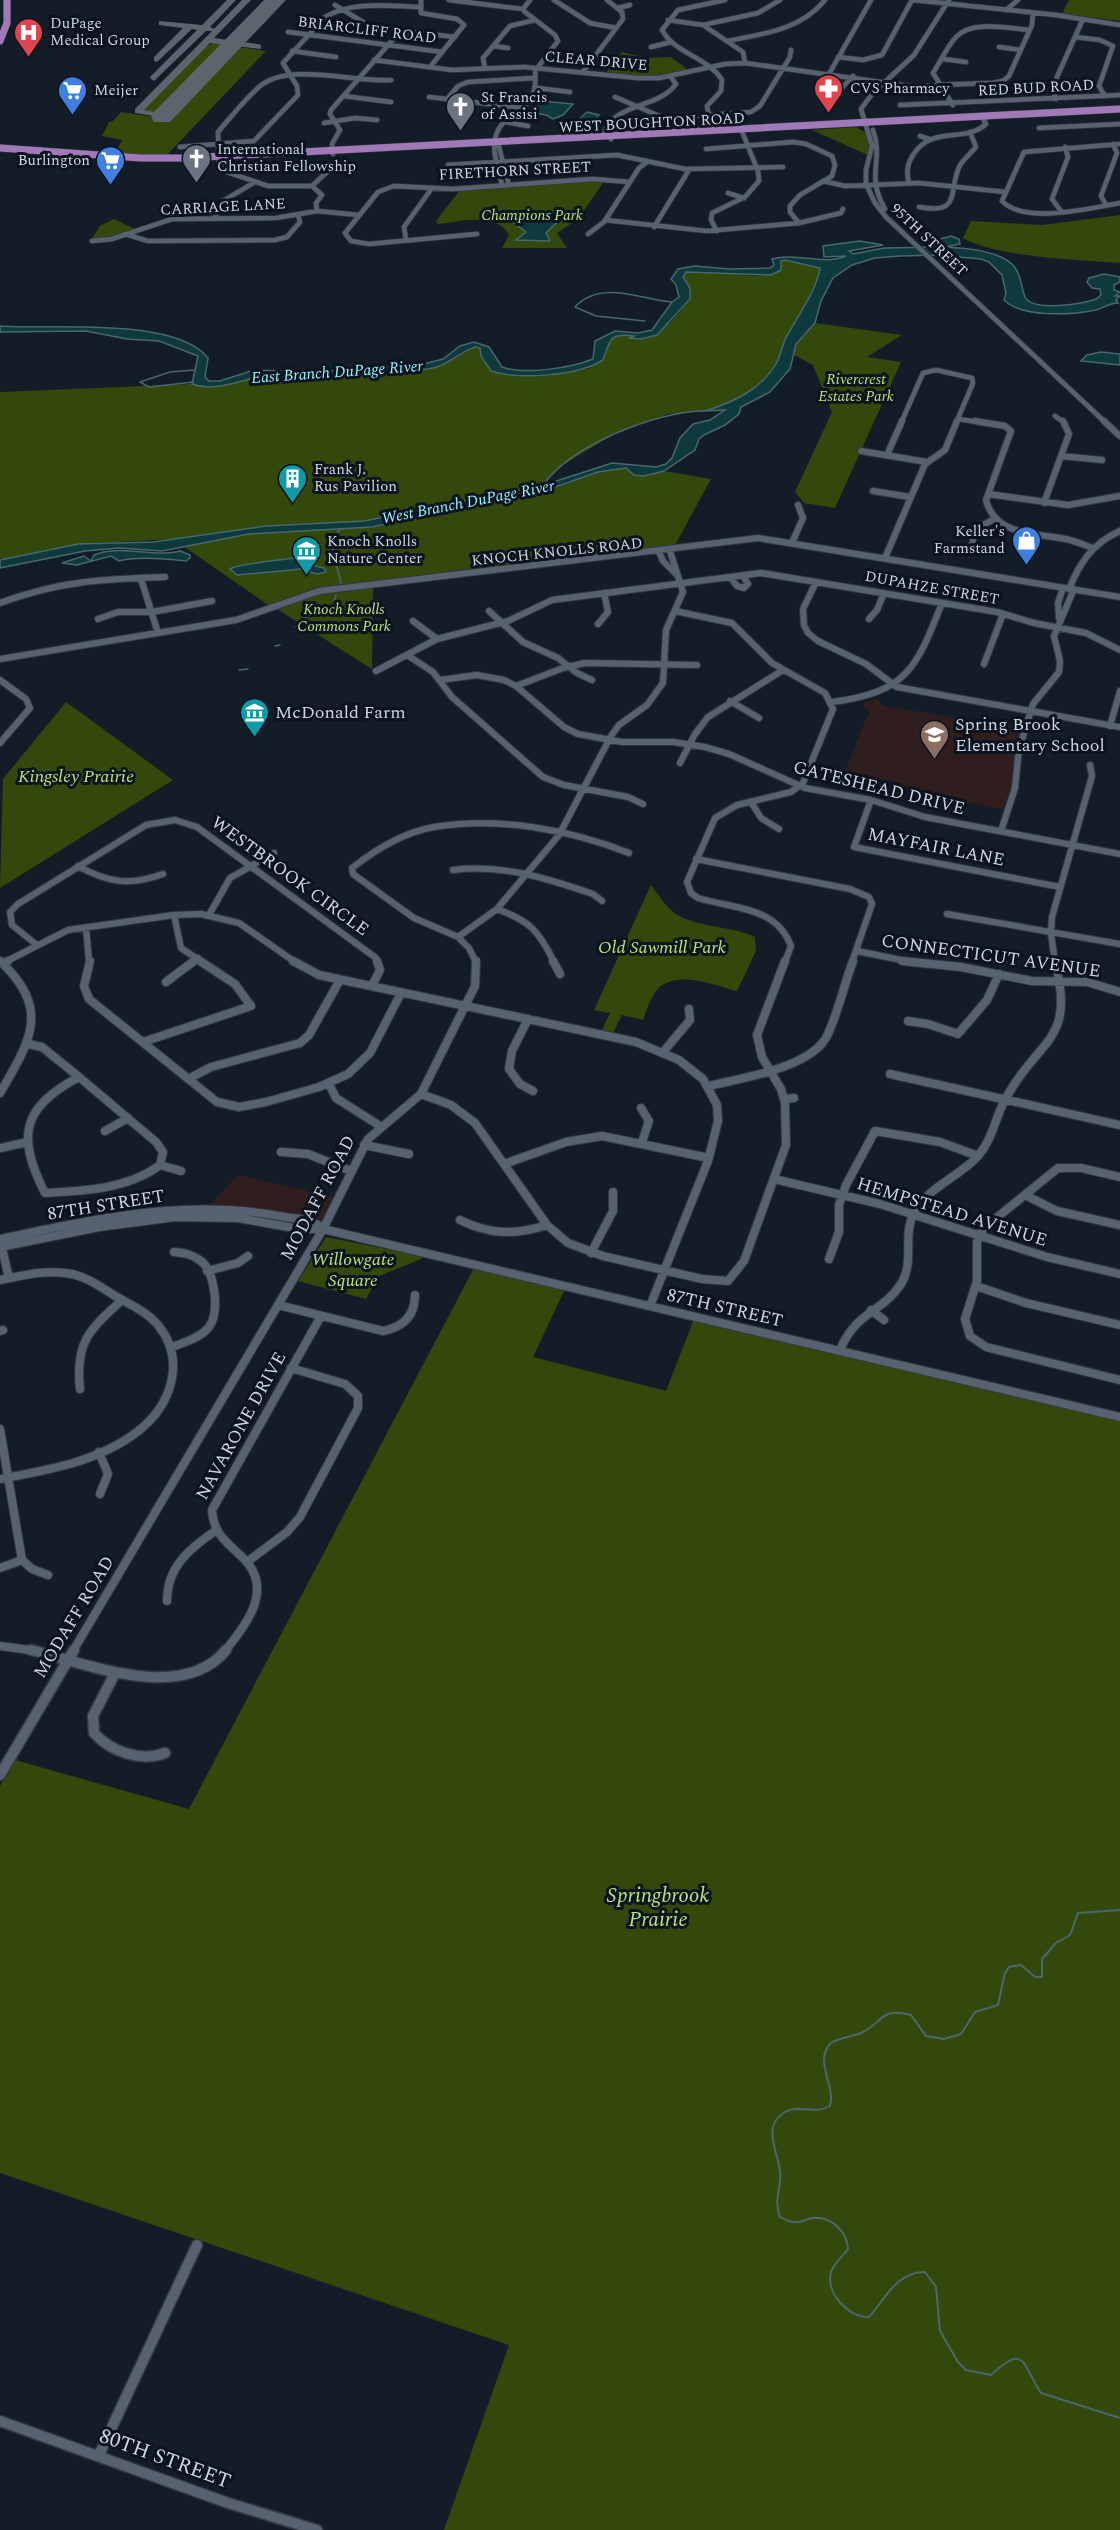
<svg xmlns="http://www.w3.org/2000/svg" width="1120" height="2530" viewBox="0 0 1120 2530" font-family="Spectral,serif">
<rect width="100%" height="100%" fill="#131d28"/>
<path fill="#301d1e" d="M877 699 884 706 1026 729 1008 810 935 796 891 781 844 773 869 712 862 703Z
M238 1175 335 1197 322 1222 248 1209 209 1206Z"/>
<path fill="#33480b" d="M1069 0H1120V21L1062 14Z
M214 42 226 45 159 113 143 111 199 51Z
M237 47 266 51 165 157 115 153 122 140 102 136 109 122 113 121 121 112 154 117 152 120 165 122Z
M622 52 646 58 671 57 688 70 652 77 606 73Z
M855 127 865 132 870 142 868 155 812 130Z
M605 180 578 219 557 233 567 248H502L509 235C497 211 459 222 438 224L436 221 460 190Z
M1120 215V263C1081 260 994 257 963 238L971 221 1042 225Z
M114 219 135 229 114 237 91 240 100 226Z
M785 260 820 268V271L800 316 787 335 778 360 767 376 754 388 734 402 705 411 668 414 612 435 558 468 543 485 377 518 384 525C439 514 496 503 550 489 577 483 601 465 629 469L635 475 644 476 664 471 711 479 673 549 320 589 271 607 173 539 78 544 2 560 0 557V392L192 384C217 394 247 375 274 376 300 377 326 377 353 375L357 378 366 374 441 366 476 347 480 348 491 371C522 381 556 373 587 369 605 362 601 344 613 337 626 331 636 340 649 338 658 337 686 307 690 299V288L683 277 686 272C711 268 756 282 778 272L781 261Z
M815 323 902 335 867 357 901 362 835 508 804 503 795 492 832 412 813 365 794 355 796 344Z
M373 587 372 669 277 609 315 594Z
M66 702 173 780 0 888 3 779Z
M651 885C658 894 664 904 672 911 692 928 731 925 755 937L756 951 737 991C713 985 671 967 654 994 649 1002 646 1011 643 1020L622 1015 612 1035 601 1032 610 1013 594 1010Z
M326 1237 426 1257 379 1276 366 1299 298 1281Z
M474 1268 565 1289 533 1357 666 1391 694 1319 1120 1419V2530H444L509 2345 0 2173V1786L15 1760 189 1809Z"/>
<path fill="#0e3a3e" stroke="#48686e" stroke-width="1.5" d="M542 101 573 104 563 115 553 119 546 115 530 112Z
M587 112 599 115 591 124V130L565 132Z
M557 211 567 212 546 233 550 241 516 240 526 232 503 215Z
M951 236 959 239 960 244 945 247C965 248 996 250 1012 264 1020 271 1021 286 1025 297 1032 312 1083 304 1096 299L1101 295 1100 289 1092 288 1087 282 1089 278 1104 274 1120 277V282L1114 285V290L1120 292 1115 296H1120L1116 300 1118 303C1110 303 1103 308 1096 310 1071 315 1022 318 1004 300L1006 293 1002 275 989 262 981 259 936 255 900 256 875 258 852 265 833 278 821 301 815 323 796 344 790 369 770 392 741 407 739 414 725 425 704 435 699 439 695 450 664 471 644 476 634 475 626 468 598 472 547 490 372 527 249 534 162 551 119 548 85 551 0 568V560L78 544 153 542 266 526 364 521 544 485 612 463 656 467 666 464 672 458 680 438 693 424 710 420 725 410 705 411C734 402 763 389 778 360 782 351 783 341 788 334 799 314 816 291 820 268L785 260 781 261V270L771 275 686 272 683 277 690 288V299L657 335 641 339 630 338 634 336C608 332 610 342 603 360 578 376 519 380 491 371L481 356 480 348 476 347C461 351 450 364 433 368 409 373 381 368 357 378L353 375C326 377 300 377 274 376 247 375 218 394 192 384L198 356 159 341 127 339 86 331 0 332V326C50 330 174 316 208 358L205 377 209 381H220L254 370 318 372 340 370 356 365 369 369 420 365 443 359 460 346 474 342 489 347 502 367C525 375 571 368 593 359L595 341 615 331 638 333 652 330 672 302 679 297 676 285 671 279 678 269 695 266 729 269 770 268 774 265 772 259C797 252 822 266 846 256L824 257 823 246 860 241 883 245 849 251 853 254 884 248 939 247 940 245 933 241Z
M1101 352 1120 354V365L1081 361 1087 355Z
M180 551 190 555V558L186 561C168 559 135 556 119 561L111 556 77 565 62 563 84 556 91 561 94 555C117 544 154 558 180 551Z
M294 558 306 559 310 565 324 568 326 572 317 574 301 569 237 575 230 569C238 564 281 560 294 558Z"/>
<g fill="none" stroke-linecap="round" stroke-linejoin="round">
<path stroke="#48686e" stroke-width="1.5" d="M645 321 596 316 575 307C601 279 643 300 672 302
M194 370 170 372 140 382 149 387 194 382
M543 485C572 445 656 411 705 411
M340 529 331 543 341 583
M295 627 309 615 332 609 336 595
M275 646 280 645
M239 670 248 669"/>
<path stroke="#48686e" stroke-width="2" d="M1120 1910 1078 1913 1070 1935 1056 1943 1042 1959V1977H1035L1021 1965 1009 1967 1005 1973 998 2005 975 2012 961 2034 944 2039 926 2036 911 2015C881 2007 884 2021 863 2032 853 2037 841 2037 831 2043 813 2061 836 2085 830 2106 815 2115 799 2104 785 2112 761 2126 778 2151 780 2171 782 2188 773 2200 780 2217 784 2219 789 2222 794 2222 800 2224 806 2219 812 2218 831 2216 847 2231 848 2249 843 2256 834 2263 831 2272 825 2293 849 2318 869 2317 886 2298 896 2272 925 2272L936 2287 940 2331 958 2362 966 2370 991 2375C1026 2342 1022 2365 1041 2393L1120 2418"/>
<path fill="#5c646e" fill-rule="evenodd" d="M227 0H236L210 27 214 29 242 0H251L214 38 258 44 261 45V49L210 43 144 110 166 114V118L135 113V109L212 31H206L154 81 150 78 151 76 197 30 192 29 157 62 154 61V57L183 28 159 25V21L202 25Z
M265 0H278L279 1 275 3Z"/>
<path fill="#5c646e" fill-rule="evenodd" d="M264 0H286L170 122H154L151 117 154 112Z"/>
<defs>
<path id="minor-far3" d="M421 0V13L457 19 464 25 430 67
M449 0 523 9
M554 0 590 23 616 28
M914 0 1056 15 1120 25
M949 0 914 55 872 94 861 109 872 146 866 170V184L875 203 886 217 1106 423
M335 5 363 22
M618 8 630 5
M1006 10 1018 0
M668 20 703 25 743 52 745 63
M703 25 758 13 780 0
M288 32 442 52
M1075 37 1100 40 1113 46 1099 86 1105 96
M727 41C763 34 801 30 825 0
M493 46 508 48
M651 47 671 42
M999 47 1021 50
M292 51 336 57
M838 57 863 60 882 55 912 0
M943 59 966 62
M374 60 452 70 524 67 638 78H659L725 64 745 63 909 86 992 83 1003 81 1009 76 1032 25 1033 14
M485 68 483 58 510 26 535 20
M583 72 623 19 622 12 607 0
M829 74 871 0
M537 88 570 92
M822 94 838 92 853 76
M344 96 391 102
M429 97 522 108
M615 97 664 118 751 112 760 106 790 57 791 50
M448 98 458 86 468 82 535 78
M1056 99 1052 88 1083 19
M900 105 1120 95
M953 105 933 73C940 62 947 47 956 37 972 20 1008 28 1029 30
M709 116 707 106 721 91 722 80C708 57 675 54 662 30L678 10 725 0
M506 122 528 126
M324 123 355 118 377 120
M1039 128 1120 124
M873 130C884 162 865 174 885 209
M920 136 929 139
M611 139 605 130C619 102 659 108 676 84L670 76
M1120 144 1024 152 1002 201C1025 225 1090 208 1120 203
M496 145 499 147 509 185
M180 147 254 141 298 95 297 86 283 63 325 17C353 1 388 6 419 7
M706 149 793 142 806 144 832 156 835 165 832 176 800 195 790 206V212L799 223
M333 154 332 144 340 130 330 114 331 110 397 35 411 32 455 37
M448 165 617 155 685 169 783 167
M823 181 845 186 919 183 1005 192
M909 183C906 173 907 164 913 155 933 124 964 144 986 124L982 117
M502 185C499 171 492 153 495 139 502 107 540 117 535 71L558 41 555 35 525 12 523 9 530 0
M312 186 328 171 341 167
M728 193 744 198
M1106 205 1101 196 1117 153 1113 144
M919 207C963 215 947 191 960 165 964 159 971 153 976 147L970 132
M317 211 316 203 322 195 312 186H268L227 172 219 164 218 132C231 117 244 100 259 87 288 61 355 83 391 80
M1061 211 1052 199 1068 157 1065 147
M214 219 223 201 255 182
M605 220 707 231 799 223 841 213 843 209
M654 227 689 170
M717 231 711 220 712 213 745 197 759 181 758 171 741 129
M125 234 148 241 275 240 287 237 300 222 298 215
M477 234 369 244 351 241 345 233 378 192 394 186 453 189 593 179 629 182
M588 234 604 222 639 168 647 162
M406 240 404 227 432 188
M92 241 112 239 172 219 276 218 317 211 359 215
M1055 416 1065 423
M958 419 985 423
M901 423 923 373 936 370 972 378 973 383 956 423"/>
<path id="minor-far2" d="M975 421 1005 426 1011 431 986 500C995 536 1036 533 1066 539 1075 541 1084 545 1093 548
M1104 421 1120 436
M861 451 927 462
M887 455 902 421
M1061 456 1102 460
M873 491 910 497
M988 494 1068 505 1120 496
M1044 503 1069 434 1063 421
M792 543 803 518 798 505
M973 549C970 532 981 525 995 519
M659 552 663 561 677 575
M885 558 925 464 945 450 957 421
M731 578 737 586 744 588 748 584 743 576
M141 579 158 633
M816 582 803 609 804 625 808 633 818 641 866 664 897 687 1120 727
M1069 589C1080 562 1093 543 1120 531
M0 603C59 581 103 579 165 577
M489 611 523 642 558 658 577 673 592 680
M675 611 732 623 772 663 825 693 833 709 803 783 791 792 737 805 715 818 687 882 691 893 698 898C734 909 776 906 791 946L785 962
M1059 618 1058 603 1063 588
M98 619 118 612H152L212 601
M869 619 877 610 884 593
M413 621 437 639
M598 624 608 612 604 593
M407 655 433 672 452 697 543 777 564 785 628 797 643 804
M0 659 236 620 319 591 758 538 1120 597
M984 664 1003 614
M376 671 437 639 508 621 552 600 761 573 997 612 1034 623 1086 633 1120 650
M0 680 26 699 30 708 0 743
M440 680 477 675 504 680 516 686 564 727 578 734 622 742H673L705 747 729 754 805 788 871 800 925 817 1120 854
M516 686 563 668 585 663 697 665
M730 701 759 718
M832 702C907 692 916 669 942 603
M1110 726 1120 691
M680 763 695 734 708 717 783 670
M871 800 854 847 1060 887
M751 802 761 818 779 829
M1001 831 1015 788 1019 749 1033 704 1059 672 1060 661 1054 636 1074 589
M696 859 850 889 869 897 872 904 852 962
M78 866C108 883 130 886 163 874
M453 870C503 864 546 878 593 894L602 901
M497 909C530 921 539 931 554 962
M947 914 1120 944
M174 915 181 948 202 962
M209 915 230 878 274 853
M86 927 89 962
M458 937 414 918 353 874 352 868C375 850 405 832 434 827 497 816 571 830 629 853
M37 945 12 925 10 912 18 904 146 825 175 820 197 827 376 958 377 962
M857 951 911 962
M5 962 68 930 174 915 201 914 239 923 295 962
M192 962 198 958
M476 962 469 948 458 937 497 909 559 835 611 736 619 725 647 705 663 683 666 630 683 592 670 551
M1055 962 1051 934 1052 917 1092 776 1090 765"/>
<path id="minor-far1" d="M0 961C51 1009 31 1040 0 1093
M90 961 84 986 89 999 217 1102 239 1107 266 1102 319 1087 348 1074 370 1053 401 993
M293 961 319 975 636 1042 679 1060 703 1079 717 1105 718 1121 708 1161 650 1306
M553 961 560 974
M902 961 961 967 1032 981 1087 982 1120 992
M4 963 8 961
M166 982 194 961
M372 986 380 970 377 961
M528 1019 512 1051 509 1069 520 1084 533 1091
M908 1021 928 1024 958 1034 987 1000 999 974
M143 1042 251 1006 235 984 200 961
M28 1044 42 1047 79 1077
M664 1051 690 1020 689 1009
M890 1074 1120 1125
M79 1077 156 1142 163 1152 160 1165C128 1189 84 1191 45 1193 16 1136 22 1107 79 1077Z
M188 1079 211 1067 300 1043 309 1035 340 980
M329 1084 336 1098 380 1126
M709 1086C741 1078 811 1068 827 1036 838 1013 844 985 853 961
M421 1094 451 1105 475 1123 547 1225 568 1243 603 1256 702 1279 728 1281 744 1261 786 1145 785 1103 781 1089 762 1057 757 1035 785 961
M785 1099 794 1098
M641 1108 649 1121 642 1142
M105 1131 128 1118
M364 1145 409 1154
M0 1148 28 1142
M281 1152 308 1154 351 1171
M504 1164 566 1142 602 1136 709 1158
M160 1165 181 1171
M1120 1177 1081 1168H1058L984 1228 977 1242V1281L965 1319 970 1336 986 1347 1120 1380
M774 1179 880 1204 1047 1257 1120 1274
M1027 1196 1057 1211 1120 1225
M460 1220C490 1235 516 1235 547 1225
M0 1239C93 1219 190 1198 285 1217 298 1219 313 1219 323 1229L1120 1417
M1 1244 9 1278
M0 1247 99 1227 175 1217 238 1218 300 1229H323
M591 1253 613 1211V1192
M829 1259 839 1232V1205L846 1185 875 1131 940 1142 978 1156
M207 1271 238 1263 248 1256
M0 1280C24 1275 48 1269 72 1274 89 1278 102 1288 117 1297 131 1305 147 1312 158 1325 187 1361 171 1406 137 1432 98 1462 47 1470 0 1479
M976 1286 1026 1303 1120 1325
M278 1305 383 1331C403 1327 415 1316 415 1295
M871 1310 884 1320
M0 1331 3 1330
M172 1347C185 1342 200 1338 209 1327 220 1312 215 1272 201 1261 192 1254 184 1253 174 1252
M840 1350C856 1311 882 1313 901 1284 915 1262 902 1235 914 1213 928 1187 959 1177 978 1156 993 1139 995 1117 1006 1098 1039 1037 1076 1043 1055 961
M80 1389C75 1342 89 1330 122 1300
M0 1429 22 1560 32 1569 48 1575
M99 1452 108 1474 100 1494
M247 1562 287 1532 300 1517 358 1408V1396L345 1384 291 1368
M0 1568 22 1560
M167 1601C167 1567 189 1549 215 1531
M0 1646 37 1651
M73 1651 323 1229 368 1139 421 1094 475 986 476 961
M225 1651C248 1622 276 1587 240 1555 225 1541 213 1532 212 1510L321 1316"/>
<path id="minor" d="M31 1650C86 1663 182 1704 226 1650
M115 1673 93 1716 94 1733C111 1752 141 1762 165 1753
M0 1775 74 1650
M0 2421 228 2503 317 2530
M99 2455 197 2245"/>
<path id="major" d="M0 41 7 23V0
M0 148 141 158H186L1120 109"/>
</defs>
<use href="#minor-far3" stroke="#333841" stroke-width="6"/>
<use href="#minor-far2" stroke="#333841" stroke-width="8"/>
<use href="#minor-far1" stroke="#333841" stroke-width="10"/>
<use href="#minor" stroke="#333841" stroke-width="13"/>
<use href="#major" stroke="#333841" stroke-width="8"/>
<use href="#minor-far3" stroke="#576270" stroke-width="4.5"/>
<use href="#minor-far2" stroke="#576270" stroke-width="6"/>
<use href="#minor-far1" stroke="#576270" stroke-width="8"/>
<use href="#minor" stroke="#576270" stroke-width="10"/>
<use href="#major" stroke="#a179b8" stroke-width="7"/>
</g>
<defs>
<symbol id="hospital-pin" viewBox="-11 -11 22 30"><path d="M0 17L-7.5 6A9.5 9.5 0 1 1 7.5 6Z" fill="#e0444e" stroke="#0a131e"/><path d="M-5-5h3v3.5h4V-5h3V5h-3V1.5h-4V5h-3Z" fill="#fff"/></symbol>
<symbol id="pharmacy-pin" viewBox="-11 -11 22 30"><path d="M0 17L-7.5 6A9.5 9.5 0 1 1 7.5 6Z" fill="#e0444e" stroke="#0a131e"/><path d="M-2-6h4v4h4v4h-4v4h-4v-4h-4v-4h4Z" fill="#fff"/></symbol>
<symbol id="supermarket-pin" viewBox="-11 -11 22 30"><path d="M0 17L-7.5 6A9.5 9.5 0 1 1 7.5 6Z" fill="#3f7fe0" stroke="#0a131e"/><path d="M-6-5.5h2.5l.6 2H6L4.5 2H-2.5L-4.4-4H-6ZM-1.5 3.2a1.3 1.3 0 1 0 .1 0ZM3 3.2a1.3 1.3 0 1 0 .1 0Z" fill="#fff"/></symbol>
<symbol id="church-pin" viewBox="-11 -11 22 30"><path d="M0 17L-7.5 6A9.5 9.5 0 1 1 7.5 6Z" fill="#6b7280" stroke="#0a131e"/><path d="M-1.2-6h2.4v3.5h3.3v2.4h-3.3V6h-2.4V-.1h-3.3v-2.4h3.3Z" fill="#fff"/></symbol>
<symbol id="building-pin" viewBox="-11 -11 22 30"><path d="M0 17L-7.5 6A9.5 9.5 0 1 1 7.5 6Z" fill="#0f9aa8" stroke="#0a131e"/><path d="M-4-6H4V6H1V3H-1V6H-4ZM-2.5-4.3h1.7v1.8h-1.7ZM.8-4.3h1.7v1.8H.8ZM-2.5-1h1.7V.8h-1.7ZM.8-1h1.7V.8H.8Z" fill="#fff"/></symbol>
<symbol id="shop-pin" viewBox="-11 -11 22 30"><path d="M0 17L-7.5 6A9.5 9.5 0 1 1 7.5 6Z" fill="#3f7fe0" stroke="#0a131e"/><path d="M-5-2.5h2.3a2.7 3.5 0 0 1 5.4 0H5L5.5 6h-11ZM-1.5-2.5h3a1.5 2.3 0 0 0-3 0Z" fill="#fff"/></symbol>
<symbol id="museum-pin" viewBox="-11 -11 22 30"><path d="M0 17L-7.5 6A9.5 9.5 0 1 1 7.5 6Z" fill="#0f9aa8" stroke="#0a131e"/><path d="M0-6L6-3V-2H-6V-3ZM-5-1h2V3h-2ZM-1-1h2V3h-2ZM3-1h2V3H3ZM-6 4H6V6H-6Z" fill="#fff"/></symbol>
<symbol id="school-pin" viewBox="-11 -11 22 30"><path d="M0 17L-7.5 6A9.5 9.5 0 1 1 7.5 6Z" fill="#8d6e63" stroke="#0a131e"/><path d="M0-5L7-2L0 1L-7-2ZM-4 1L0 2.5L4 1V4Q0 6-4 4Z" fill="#fff"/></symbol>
</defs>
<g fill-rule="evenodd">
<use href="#hospital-pin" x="12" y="16" width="33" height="45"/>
<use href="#pharmacy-pin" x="812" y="72" width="33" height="45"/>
<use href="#supermarket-pin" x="56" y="74" width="33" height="45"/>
<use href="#church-pin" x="444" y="90" width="33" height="45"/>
<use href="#church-pin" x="180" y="142" width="33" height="45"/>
<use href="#supermarket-pin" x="94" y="144" width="33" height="45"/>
<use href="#building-pin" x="276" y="462" width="33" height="45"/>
<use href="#shop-pin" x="1010" y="524" width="33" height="45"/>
<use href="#museum-pin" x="290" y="534" width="33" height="45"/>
<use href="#museum-pin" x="238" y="696" width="33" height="45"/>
<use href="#school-pin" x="918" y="718" width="33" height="45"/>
</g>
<g text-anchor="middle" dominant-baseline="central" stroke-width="6" stroke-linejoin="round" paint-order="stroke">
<g font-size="15" fill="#cfd5dd" stroke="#0a131e" text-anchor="start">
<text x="50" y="23">DuPage<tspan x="50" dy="17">Medical Group</tspan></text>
<text x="850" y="88">CVS Pharmacy</text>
<text x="94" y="90">Meijer</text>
<text x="481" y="97">St Francis<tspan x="481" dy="17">of Assisi</tspan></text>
<text x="217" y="149">International<tspan x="217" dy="17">Christian Fellowship</tspan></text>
<text x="90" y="160" text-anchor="end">Burlington</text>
<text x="314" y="469">Frank J.<tspan x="314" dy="17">Rus Pavilion</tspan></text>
<text x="1005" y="531" text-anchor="end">Keller's<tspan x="1005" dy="17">Farmstand</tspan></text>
<text x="327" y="541">Knoch Knolls<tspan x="327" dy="17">Nature Center</tspan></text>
</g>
<g font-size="15" fill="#cfd5dd" stroke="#0a131e">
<text transform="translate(367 30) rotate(7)">BRIARCLIFF ROAD</text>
<text transform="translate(596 61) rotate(5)">CLEAR DRIVE</text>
<text transform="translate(1036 88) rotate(-3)">RED BUD ROAD</text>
<text transform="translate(652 123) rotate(-3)">WEST BOUGHTON ROAD</text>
<text transform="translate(515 171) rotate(-3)">FIRETHORN STREET</text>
<text transform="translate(223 207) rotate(-3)">CARRIAGE LANE</text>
<text transform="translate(929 240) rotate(43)">95TH STREET</text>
<text transform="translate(557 552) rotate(-6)">KNOCH KNOLLS ROAD</text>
<text transform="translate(932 588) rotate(10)">DUPAHZE STREET</text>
</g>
<g font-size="15" font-style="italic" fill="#b9e676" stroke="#0a131e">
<text x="532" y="215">Champions Park</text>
<text x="856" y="379">Rivercrest<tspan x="856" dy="17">Estates Park</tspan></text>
<text x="344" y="609">Knoch Knolls<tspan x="344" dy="17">Commons Park</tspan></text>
</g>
<g font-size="16" font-style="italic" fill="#97f3fd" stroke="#0a131e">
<text transform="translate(337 372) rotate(-4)">East Branch DuPage River</text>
<text transform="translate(468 502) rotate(-11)">West Branch DuPage River</text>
</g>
<g font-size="18" fill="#cfd5dd" stroke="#0a131e" text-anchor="start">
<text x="275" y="712">McDonald Farm</text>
<text x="955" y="724">Spring Brook<tspan x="955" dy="21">Elementary School</tspan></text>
</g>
<g font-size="18" font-style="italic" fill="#b9e676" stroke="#0a131e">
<text x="76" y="776">Kingsley Prairie</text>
<text x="662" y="947">Old Sawmill Park</text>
<text x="353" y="1259">Willowgate<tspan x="353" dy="21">Square</tspan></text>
</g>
<g font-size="18" fill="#cfd5dd" stroke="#0a131e">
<text transform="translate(879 788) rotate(14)">GATESHEAD DRIVE</text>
<text transform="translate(936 847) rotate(11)">MAYFAIR LANE</text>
<text transform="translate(290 876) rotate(36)">WESTBROOK CIRCLE</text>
<text transform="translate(991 956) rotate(8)">CONNECTICUT AVENUE</text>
<text transform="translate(318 1198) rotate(-62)">MODAFF ROAD</text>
<text transform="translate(106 1205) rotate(-9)">87TH STREET</text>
<text transform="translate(952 1212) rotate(17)">HEMPSTEAD AVENUE</text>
<text transform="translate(725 1308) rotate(13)">87TH STREET</text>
<text transform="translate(241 1426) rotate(-61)">NAVARONE DRIVE</text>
<text transform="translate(74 1617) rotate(-59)">MODAFF ROAD</text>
</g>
<g font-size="21" font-style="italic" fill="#b9e676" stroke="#0a131e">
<text x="658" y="1896">Springbrook<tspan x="658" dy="24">Prairie</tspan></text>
</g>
<g font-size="21" fill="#cfd5dd" stroke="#0a131e">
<text transform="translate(165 2459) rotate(20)">80TH STREET</text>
</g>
</g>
</svg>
